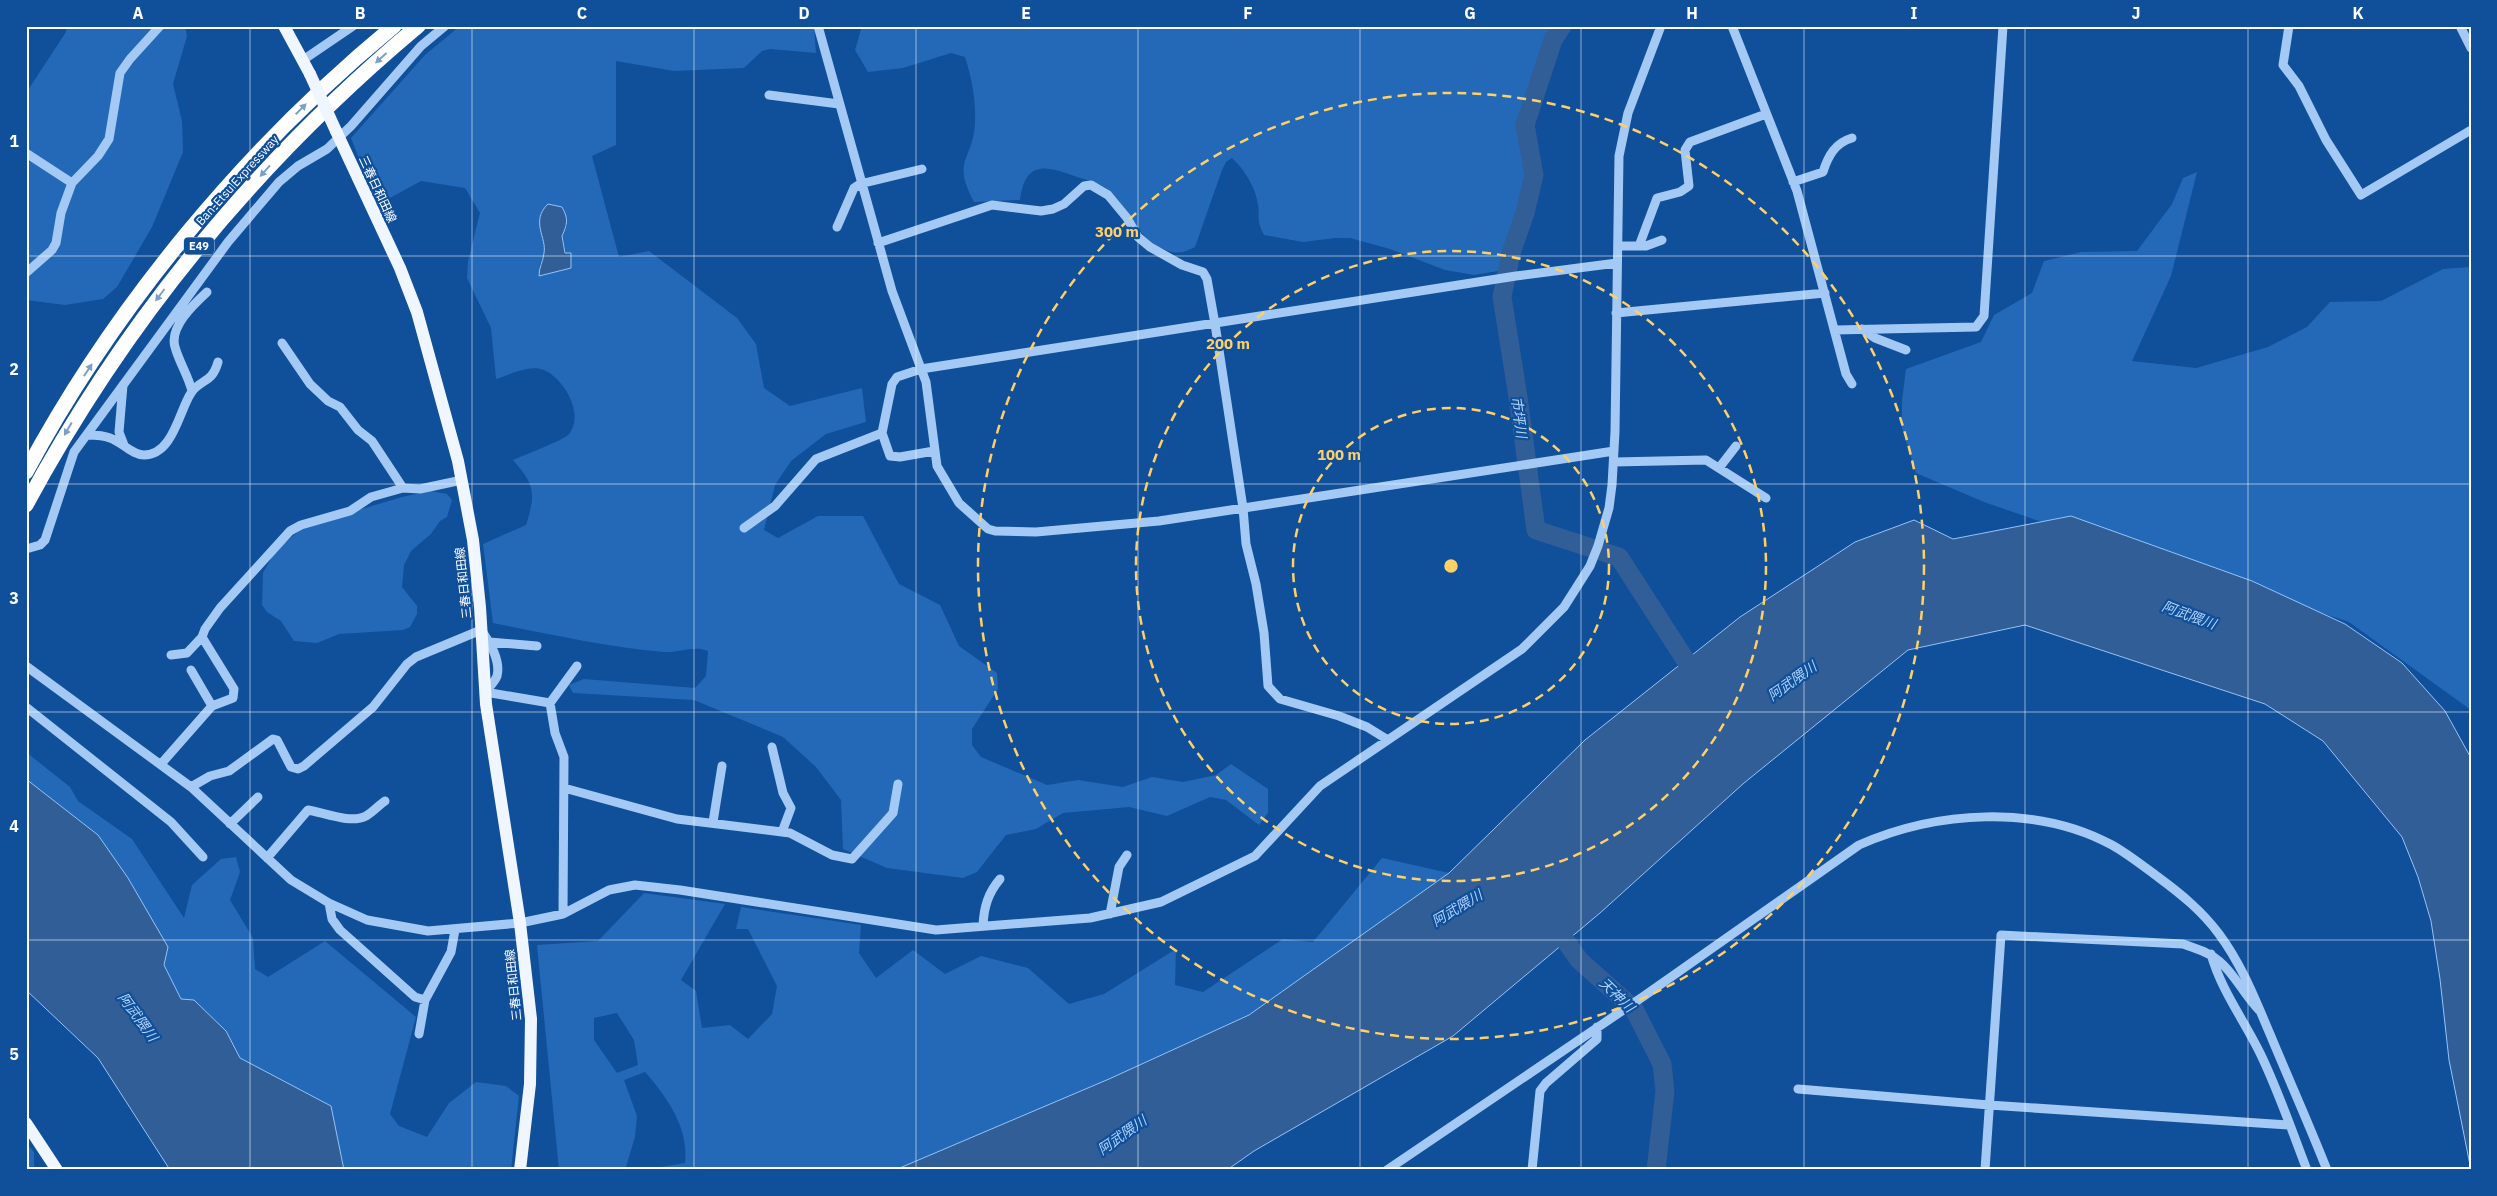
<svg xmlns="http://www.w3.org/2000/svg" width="2497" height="1196" viewBox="0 0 2497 1196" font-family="'IBM Plex Sans','Noto Sans JP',sans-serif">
<rect width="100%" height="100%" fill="#104f9a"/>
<path fill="#2369b8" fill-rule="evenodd" d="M67 26H185L187 36 173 84 182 121 183 152 152 227 117 287 103 299 65 305 26 300V93L66 32Z
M460 26H814L816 53 770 49 762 51 744 68 674 71 616 61V145L592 156 619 257 649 251 737 318 756 344 764 388 790 406 862 388 866 422 826 434 791 461 775 485 764 530 778 538 818 516H863L899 584 940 605 959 646 997 673 998 689 972 729V745L981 757 1047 785 1078 780 1123 787 1152 777 1183 782 1216 775 1231 764 1268 789V813L1259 825 1226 800 1210 797 1167 816 1129 807 1063 813 1036 829 1006 835 977 872 963 878 887 868 843 849 841 800 816 767 783 737 694 700 573 693 569 685 584 679 695 688 706 676 708 651C695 645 678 653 664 652 606 647 550 634 493 623L483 544 526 525C536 493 535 485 513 460 524 455 564 440 569 434 585 414 564 379 544 370 530 364 509 375 496 379L491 328 467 278 468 261 480 213 465 188 421 181 377 205 351 138 425 55ZM548 204 562 207 567 225 562 236 566 253 539 267 545 251Z
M862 26H1568L1546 63 1534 117 1540 180 1534 212 1516 268 1474 275 1445 270 1390 249 1350 238H1335L1303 242 1264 235C1256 220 1260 220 1258 205 1256 188 1244 169 1232 158L1226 162 1222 170 1195 247C1185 252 1178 255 1166 250 1138 241 1128 206 1106 188 1098 182 1086 180 1077 177 1046 165 1025 160 1020 200L974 202C951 159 973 161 975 123 976 101 972 79 965 57L951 53 903 68 868 72 855 50Z
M2197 172 2171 276 2132 361 2196 368 2268 347 2307 327 2330 302 2381 301 2443 269 2471 267V710L2349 622 2056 527 1984 502 1916 473 1902 428V401L1906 369 1981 342 1994 315 2032 293 2044 261 2081 252 2137 251 2172 204 2183 178Z
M431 491 447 494 452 500 447 517 440 521 431 534 411 551 404 565 402 587 417 606V614L410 627 403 630 339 634 317 643 294 641 281 621 267 612 262 605 263 573 275 551 305 526 402 497Z
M26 752 70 787 78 801 132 839 184 918 192 885 221 859 236 857 240 872 230 900 253 938 255 969 268 977 325 941 416 1017 390 1114 399 1126 427 1137 449 1103 476 1082 506 1086 519 1096 511 1170H344L331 1106 240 1058 226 1031 194 1000 181 999 98 835 26 779Z
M1382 858 1449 873 1249 1015 1109 1079 898 1169 643 1170 685 1163C689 1128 667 1097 645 1072L624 1080 637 1116 635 1137 625 1170H559L537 945 598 941 644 893 725 904 681 980 696 991 702 1028 730 1025 748 1039 772 1014 777 986 748 929H736L741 907 861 925 859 953 876 978 913 950 945 974 981 956 1028 968 1069 1004 1104 994 1176 949 1175 985 1203 992 1283 939 1313 942ZM617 1013 634 1040 638 1065 617 1073 594 1040V1018Z
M26 1143 34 1152V1170H26Z"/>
<path fill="#315e96" stroke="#94c4f8" d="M548 204 562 207C569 219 567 225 562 236L565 253H571V268L539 276C539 267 543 262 544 253 547 238 530 221 548 204Z
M2071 516 2252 581 2345 624 2402 663 2445 711 2471 758V1170L2449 1060 2440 979 2431 921 2418 877 2402 837 2323 741 2265 704 2025 625 1908 650 1744 783 1600 913 1453 1036 1254 1151 1227 1170H895L1109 1079 1249 1015 1449 873 1585 740 1740 617 1855 542 1914 520 1953 539Z
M26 779 98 835 128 878 168 947 164 965 181 999 194 1000 226 1031 240 1058 331 1106 344 1170H170L98 1058 26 990Z"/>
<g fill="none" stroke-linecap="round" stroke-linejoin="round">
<path stroke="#315e96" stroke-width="19" d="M1562 26 1553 40 1525 125 1534 175 1525 213 1511 253 1502 297 1518 397 1536 530 1619 557 1699 681
M1551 920 1579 960 1634 1009 1662 1064 1665 1091 1656 1170"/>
<path stroke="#a3c9f4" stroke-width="9" d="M818 26 892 291 926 382 937 466 959 503 988 529 995 531 1036 532 1159 521 1614 451
M1732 26 1797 191 1846 374 1852 384
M2289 26 2283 65 2299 86 2326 140 2361 195 2471 130
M2460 26 2471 48
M303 60 353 26
M769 95 839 104
M26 153 72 183
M1793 182 1823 172C1828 156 1835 143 1852 138
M837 227 854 188 860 184 922 169
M878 243 992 205 1041 211 1053 209 1064 204 1084 186 1091 185 1108 195 1127 218 1138 237 1150 247 1182 265 1203 272 1207 279 1215 324 1243 508 1246 544 1256 584 1264 633 1268 686 1280 699 1339 716 1367 727 1388 740
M1618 246H1646L1662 240
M1639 246 1657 198 1680 192 1689 186 1685 150 1690 142 1766 114
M26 273 52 250 56 243 61 213 72 183 98 156 109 139 120 73 130 59 160 26
M1616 313 1825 293
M1862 329 1875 338 1906 350
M1835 330 1976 327 1984 316 2003 26
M282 343 310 384 328 401 340 407 358 430 372 441 403 488
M123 385 119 432 124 445
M192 391C188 375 179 362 175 347 169 327 194 304 207 292
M87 435C95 435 103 435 110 438 122 442 132 455 144 455 173 455 179 411 191 393 200 379 212 384 218 362
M934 451 900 457 890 456 882 433 892 384 897 377 921 369 1516 276 1617 263
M1614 462 1706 460 1766 498
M1719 468 1736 446
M744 528 775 506 816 459 882 433
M26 549 40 545 45 540 74 452 228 242 279 182 298 166 327 149 351 126 421 46 445 26
M490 642 537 646
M171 655 187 653 202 637
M26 666 191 787 291 880 329 903 367 920 428 931 520 923 563 914 609 890 635 885 680 890 936 930 1090 918 1161 902 1255 856 1320 786 1522 649 1564 607 1578 585 1590 566 1598 546 1609 508 1612 485 1615 432 1619 156 1628 113 1661 26
M191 670 212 706
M485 692 550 703
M26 707 171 822 203 857
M772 747 783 793 791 808 782 832
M161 764 212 706 233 698 234 689 202 637 205 629 220 608 290 531 301 525 350 511 371 497 403 488 420 489 462 480
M191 787 210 776 229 771 273 739 277 740 291 767 298 769 304 766 373 707 407 664 416 657 481 630C489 641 501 661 497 676 495 682 489 687 485 692
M564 788 677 819 790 833 832 855 852 859 893 813 898 784
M713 822 722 766
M230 824 258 797
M267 858 308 810C325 813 351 824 366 816 373 812 379 805 385 801
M329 903 332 919 340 930 415 997 425 1000
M563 914 564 757 555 733 550 703 577 666
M1110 914 1119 867 1127 855
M983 925C984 907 988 893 1000 879
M2211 954C2221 990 2244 1020 2260 1053 2278 1090 2292 1131 2307 1170
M419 1034 425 1000 451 952 455 930
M1798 1089 1989 1105 2289 1125
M1387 1170 1644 996 1859 845C1936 811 2036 804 2112 845 2128 854 2143 866 2158 877 2181 894 2202 911 2219 934 2242 965 2255 999 2270 1034 2289 1080 2309 1124 2327 1170
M1532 1170 1540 1091 1546 1083 1597 1039V1027
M1985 1170 2001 935 2183 944C2196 949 2209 952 2219 961 2235 974 2244 995 2259 1010"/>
<path stroke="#f0f6ff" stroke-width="12" d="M284 26 310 74
M336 131 400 268 417 312 458 461 473 540 480 607 486 704 520 923 531 1019 530 1084 520 1170
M26 1123 57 1170"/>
<path stroke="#fff" stroke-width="15" d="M26 472C116 304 247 147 394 26
M26 505C125 321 258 160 418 26"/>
<path stroke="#f0f6ff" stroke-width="12" d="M310 74 336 131"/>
</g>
<defs><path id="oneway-solid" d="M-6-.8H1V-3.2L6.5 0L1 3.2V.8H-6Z" transform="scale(1.25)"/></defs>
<g fill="#7c9ec7">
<use href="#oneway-solid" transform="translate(381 58) rotate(138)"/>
<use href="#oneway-solid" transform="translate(301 109) rotate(-45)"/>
<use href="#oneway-solid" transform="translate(265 171) rotate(132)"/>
<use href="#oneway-solid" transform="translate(160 295) rotate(127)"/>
<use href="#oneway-solid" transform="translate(88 370) rotate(-57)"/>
<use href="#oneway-solid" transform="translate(68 429) rotate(120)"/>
</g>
<path fill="none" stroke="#fff" stroke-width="1" stroke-opacity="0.55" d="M250 26V1170M472 26V1170M694 26V1170M916 26V1170M1138 26V1170M1360 26V1170M1581 26V1170M1804 26V1170M2025 26V1170M2248 26V1170M26 256H2471M26 484H2471M26 712H2471M26 940H2471"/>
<g fill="none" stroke="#ffd066" stroke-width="2.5" stroke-dasharray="9 6">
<circle cx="1451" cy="566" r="158"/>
<circle cx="1451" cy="566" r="315"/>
<circle cx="1451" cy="566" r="473"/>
</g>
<g text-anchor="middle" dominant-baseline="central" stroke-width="4.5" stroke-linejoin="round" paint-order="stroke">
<rect fill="#104f9a" stroke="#b7cae1" stroke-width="1" x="184" y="237.5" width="30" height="17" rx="4"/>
<g font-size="11" font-weight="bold" fill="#fff">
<text x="199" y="246">E49</text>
</g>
<g font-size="12" fill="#fff" stroke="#104f9a">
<text transform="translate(237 180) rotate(-48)">Ban-Etsu Expressway</text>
<text transform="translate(378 189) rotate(65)">三春日和田線</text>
<text transform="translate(463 583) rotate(-96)">三春日和田線</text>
<text transform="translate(513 985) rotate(-96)">三春日和田線</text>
</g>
<g font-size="14" font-style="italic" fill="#afd3fb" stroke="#104f9a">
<text transform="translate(1519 417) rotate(82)">市坪川</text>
<text transform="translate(2189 615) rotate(20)">阿武隈川</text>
<text transform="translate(1792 681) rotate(-35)">阿武隈川</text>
<text transform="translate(1457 908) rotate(-31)">阿武隈川</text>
<text transform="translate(1617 995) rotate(44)">天神川</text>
<text transform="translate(138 1017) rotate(54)">阿武隈川</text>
<text transform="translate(1122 1135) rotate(-35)">阿武隈川</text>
</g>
</g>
<circle cx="1451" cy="566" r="8" fill="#ffd066" stroke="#104f9a" stroke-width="2.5"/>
<g font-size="15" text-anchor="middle" font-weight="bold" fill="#ffd066" stroke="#104f9a" stroke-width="4.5" stroke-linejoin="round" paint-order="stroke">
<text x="1117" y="237">300 m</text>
<text x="1228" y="349">200 m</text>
<text x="1339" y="460">100 m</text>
</g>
<rect width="2497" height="1196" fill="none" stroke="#104f9a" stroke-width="55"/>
<rect x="28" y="28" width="2442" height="1140" fill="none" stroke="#fff" stroke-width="2"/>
<g font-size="16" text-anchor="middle" font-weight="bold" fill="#fff">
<text x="138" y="19">A</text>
<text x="360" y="19">B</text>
<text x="582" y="19">C</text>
<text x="804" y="19">D</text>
<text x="1026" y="19">E</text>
<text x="1248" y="19">F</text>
<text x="1470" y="19">G</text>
<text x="1692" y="19">H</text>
<text x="1914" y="19">I</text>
<text x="2136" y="19">J</text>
<text x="2358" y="19">K</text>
<text x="14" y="147">1</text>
<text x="14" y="375">2</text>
<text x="14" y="604">3</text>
<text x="14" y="832">4</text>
<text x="14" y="1060">5</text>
</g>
</svg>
